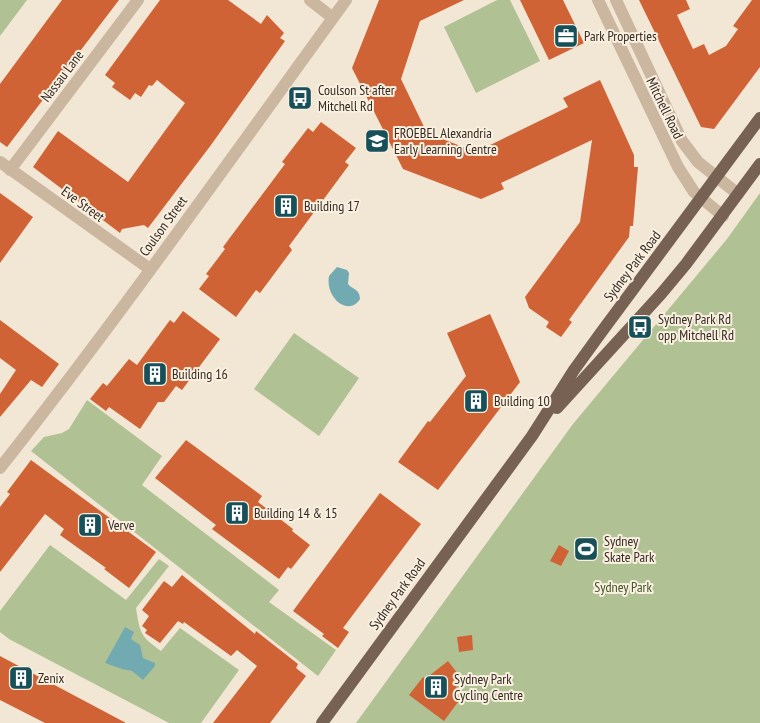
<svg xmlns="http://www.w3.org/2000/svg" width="760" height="723" viewBox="0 0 760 723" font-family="'PT Sans Narrow',sans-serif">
<rect width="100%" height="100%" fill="#f2e6d4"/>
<path fill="#b0c294" d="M0 0H27L0 36Z
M497 0H510L540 61 476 93 444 27Z
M760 193V723H356L573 424 727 239Z
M294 333 359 378 319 436 254 389Z
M87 400 162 456 142 485 279 590 269 602 336 650 318 676 31 451 44 437 62 433 69 429Z
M50 545 126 600 159 559 169 566 136 608C140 633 140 636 161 651L180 628 239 670 201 723H169L9 639 0 632V611Z"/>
<path fill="#71abb1" d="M337 267 347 270 349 273 348 284C353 290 360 289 360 299 349 317 325 298 329 276Z
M125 627 134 632 131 639 140 645 143 658 155 663V666L143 680 132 671 122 669 105 663Z"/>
<path fill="#d06335" d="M62 0H119L7 147 0 142V84Z
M160 0H228L261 24 267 15 284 33 280 38 285 41 211 145 148 228 144 225 122 229 120 233 33 167 58 131 128 182 185 103 157 80 152 86 149 85 141 97 135 93 130 100 112 87 115 83 105 75Z
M379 0H464L420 21 401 79 427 133 476 152 568 107 563 98 600 80 634 155V167H638L633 226H630L629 237 569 320 572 322 561 337 546 327 549 322 529 308 525 297 580 222 592 140 501 183 504 189 481 199 403 169 352 68Z
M520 0H563L584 43 549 60Z
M639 0H686L690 9 677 15 693 49 704 44 709 55 726 46 738 29 733 26 752 0H760V67L714 129 701 127Z
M321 122 356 148 345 162 349 165 289 246 292 250 260 293 256 290 236 317 199 289 209 276 206 274 225 249 223 247 285 164 282 162 308 128 313 132Z
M0 193 33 217 0 263Z
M183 311 220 339 182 390 176 386 164 402H158L140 429 109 407 106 411 90 399 103 383 107 386 129 359 137 365 170 320 174 323Z
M490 314 520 382 438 490 398 462 428 421 430 422 466 376 447 333Z
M0 320 59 364 42 387 31 380 0 417V394L16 370 0 358Z
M186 440 262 496 258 502 293 529 292 531 310 545 291 569 288 567 279 579 212 529 216 525 155 478Z
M31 460 156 552 129 588 104 569 106 568 60 535 64 529 45 514 0 572V507L10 494 7 492Z
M380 493 421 524 343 628 349 632 338 648 322 636 324 634 293 611Z
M559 545 569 551 561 566 550 561Z
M182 575 255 634 256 631 298 664 296 668 306 676 270 723H213L257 666 237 650 231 656 184 622 183 624 178 621 160 643 145 633 147 630 142 626 149 616 142 610 164 581 172 587Z
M472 635 473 650 459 652 457 637Z
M0 656 126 723H45L0 700Z
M448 661 458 674 455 699 458 702 444 721 409 695 423 677 425 679Z"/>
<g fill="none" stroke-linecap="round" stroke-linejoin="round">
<path stroke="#cbb6a0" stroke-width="12" d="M310 0 333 18
M598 0 678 167 694 192 723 216
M616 0 682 141 698 162 738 194
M0 162 150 269
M10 170 138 0
M0 468C120 316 232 157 346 0"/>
<path stroke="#776153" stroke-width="12" d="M557 408 661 294 686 264 760 164
M322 723 532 436 574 370 600 334 760 118"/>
</g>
<defs>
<symbol id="office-square" viewBox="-11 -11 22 22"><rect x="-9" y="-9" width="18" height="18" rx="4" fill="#175058" stroke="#faf0e0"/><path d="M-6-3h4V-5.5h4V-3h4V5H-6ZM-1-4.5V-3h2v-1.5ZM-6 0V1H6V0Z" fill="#fff"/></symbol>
<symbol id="bus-square" viewBox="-11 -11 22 22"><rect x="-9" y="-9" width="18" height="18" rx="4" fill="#175058" stroke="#faf0e0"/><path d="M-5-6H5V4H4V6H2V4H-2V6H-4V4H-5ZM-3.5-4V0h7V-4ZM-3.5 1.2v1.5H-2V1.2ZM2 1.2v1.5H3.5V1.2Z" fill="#fff"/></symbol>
<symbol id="school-square" viewBox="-11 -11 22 22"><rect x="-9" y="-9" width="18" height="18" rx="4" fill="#175058" stroke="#faf0e0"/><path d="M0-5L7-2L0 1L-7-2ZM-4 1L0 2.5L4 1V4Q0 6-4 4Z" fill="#fff"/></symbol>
<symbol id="building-square" viewBox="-11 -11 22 22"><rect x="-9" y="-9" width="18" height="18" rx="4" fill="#175058" stroke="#faf0e0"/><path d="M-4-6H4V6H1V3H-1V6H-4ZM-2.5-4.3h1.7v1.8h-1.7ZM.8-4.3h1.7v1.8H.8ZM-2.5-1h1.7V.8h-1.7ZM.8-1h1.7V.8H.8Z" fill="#fff"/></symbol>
<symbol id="stadium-square" viewBox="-11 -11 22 22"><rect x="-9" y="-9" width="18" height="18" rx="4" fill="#175058" stroke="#faf0e0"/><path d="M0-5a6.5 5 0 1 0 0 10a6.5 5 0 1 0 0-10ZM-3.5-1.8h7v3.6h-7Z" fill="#fff"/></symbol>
</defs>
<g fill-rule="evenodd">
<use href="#office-square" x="552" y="22" width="28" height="28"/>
<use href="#bus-square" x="286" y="84" width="28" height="28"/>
<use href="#school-square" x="363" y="127" width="28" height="28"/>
<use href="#building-square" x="272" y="192" width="28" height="28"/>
<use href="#bus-square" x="626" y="313" width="28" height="28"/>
<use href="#building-square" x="141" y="360" width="28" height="28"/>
<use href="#building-square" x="462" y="387" width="28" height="28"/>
<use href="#building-square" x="223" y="499" width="28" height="28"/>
<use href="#building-square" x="76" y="511" width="28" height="28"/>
<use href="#stadium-square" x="572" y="535" width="28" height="28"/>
<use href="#building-square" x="7" y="664" width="28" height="28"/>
<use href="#building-square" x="422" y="673" width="28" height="28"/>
</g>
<g text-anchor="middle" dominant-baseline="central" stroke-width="4" stroke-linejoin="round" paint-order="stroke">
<g font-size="14" fill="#342a24" stroke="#faf0e0" text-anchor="start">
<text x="584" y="36">Park Properties</text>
<text x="318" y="90">Coulson St after<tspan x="318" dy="16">Mitchell Rd</tspan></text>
<text x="394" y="133">FROEBEL Alexandria<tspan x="394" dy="16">Early Learning Centre</tspan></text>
<text x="304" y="206">Building 17</text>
<text x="658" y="319">Sydney Park Rd<tspan x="658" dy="16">opp Mitchell Rd</tspan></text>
<text x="172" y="374">Building 16</text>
<text x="494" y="401">Building 10</text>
<text x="254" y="513">Building 14 &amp; 15</text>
<text x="108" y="525">Verve</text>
<text x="604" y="541">Sydney<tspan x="604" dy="16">Skate Park</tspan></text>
<text x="38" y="678">Zenix</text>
<text x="454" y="679">Sydney Park<tspan x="454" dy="16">Cycling Centre</tspan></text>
</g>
<g font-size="14" fill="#342a24" stroke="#faf0e0">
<text transform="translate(62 76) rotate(-53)">Nassau Lane</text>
<text transform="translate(665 108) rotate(64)">Mitchell Road</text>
<text transform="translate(83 204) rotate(36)">Eve Street</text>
<text transform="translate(163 226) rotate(-54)">Coulson Street</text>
<text transform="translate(632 266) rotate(-53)">Sydney Park Road</text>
<text transform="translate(397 594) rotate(-54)">Sydney Park Road</text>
</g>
<g font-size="14" fill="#405426" stroke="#faf0e0">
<text x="623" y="587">Sydney Park</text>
</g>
</g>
</svg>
